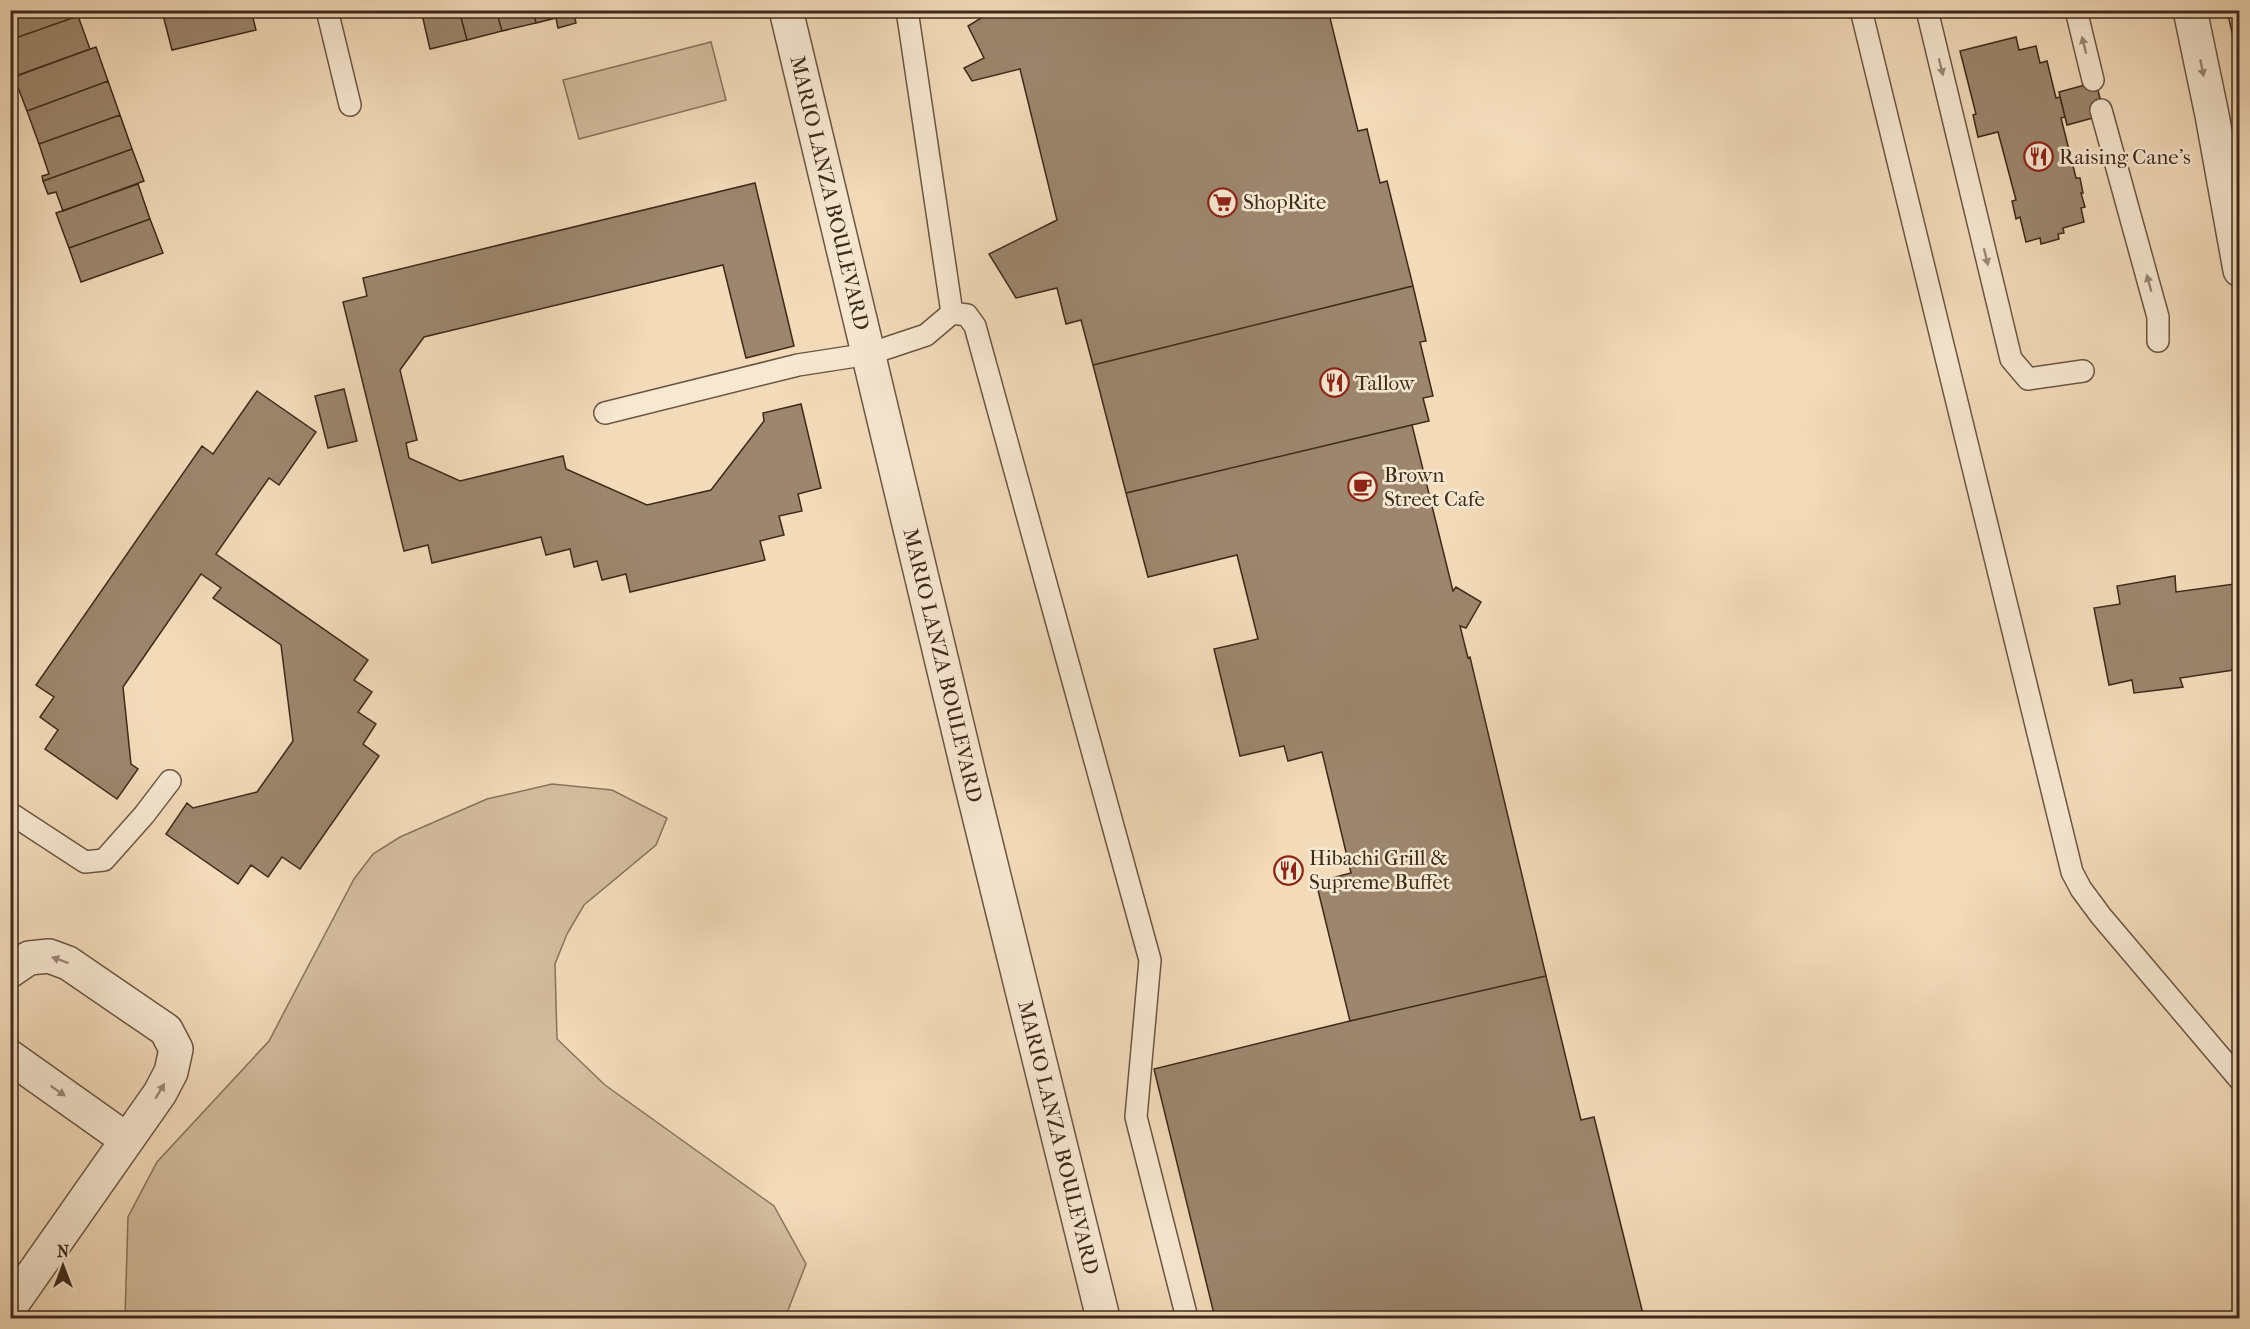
<svg xmlns="http://www.w3.org/2000/svg" width="2250" height="1329" viewBox="0 0 2250 1329" font-family="'IM FELL French Canon',serif">
<rect width="100%" height="100%" fill="#f3dbba"/>
<filter id="stains"><feTurbulence type="fractalNoise" baseFrequency=".00333" numOctaves="4"/><feColorMatrix values="0 0 0 0 .2 0 0 0 0 .09 0 0 0 0 .02 0 0 0 .5 -.17"/></filter>
<radialGradient id="worn" r=".72"><stop offset=".6" stop-color="#630" stop-opacity="0"/><stop offset="1" stop-color="#630" stop-opacity=".3"/></radialGradient>
<path fill="#d4bd9f" stroke="#89735c" stroke-width="1.5" d="M711 42 726 100 579 139 563 80Z
M552 784 612 790 667 818 656 845 584 905 567 934 555 964 557 1039 605 1085 774 1206 806 1264 785 1318H125L128 1217 157 1162 269 1041 354 879 373 854 400 837 487 799Z"/>
<path fill="#9c866d" stroke="#3e291a" stroke-width="1.5" d="M10 10H76L78 16 10 40Z
M162 10H180L163 15Z
M180 10H251L256 30 172 50 163 15Z
M421 10H459L467 40 430 49Z
M459 10H496L502 31 467 40Z
M496 10H533L536 23 502 31Z
M533 10H573L576 23 558 28 556 18 536 23Z
M1328 10 1358 131 1367 129 1380 183 1387 181 1413 286 1093 365 1081 320 1066 324 1057 288 1016 298 989 254 1057 220 1020 69 972 81 964 68 984 58 968 26 986 15 1005 10Z
M78 16 90 49 10 78V40Z
M2016 37 2019 50 2036 46 2040 63 2047 61 2056 98 2060 97 2065 117 2061 118 2076 178H2080L2083 193H2081L2085 207 2081 208 2084 222 2063 228 2064 233 2058 234 2059 239 2041 244 2040 238 2026 242 2020 217 2016 219 2012 201 2016 200 1998 132 1978 137 1973 115 1976 114 1960 51Z
M96 47 108 81 27 111 14 77Z
M108 81 120 115 39 144 27 111Z
M2096 82 2104 115 2067 125 2059 92Z
M120 115 132 149 43 181 42 176 49 174 39 144Z
M132 149 144 181 63 211 56 192 48 194 43 181Z
M755 183 794 346 746 358 723 265 424 337 400 370 417 440 406 443 409 458 460 481 563 456 566 469 647 505 711 490 764 421 763 413 801 404 821 488 798 494 802 511 779 516 784 535 760 541 765 560 630 592 626 574 602 580 597 561 574 567 570 549 546 555 541 537 432 563 428 545 404 551 343 302 367 296 363 278Z
M138 184 150 219 69 248 56 213Z
M150 219 163 253 81 282 69 248Z
M1413 286 1426 341 1420 342 1433 396 1423 398 1429 421 1126 493 1093 365Z
M344 389 357 441 328 448 315 396Z
M257 391 316 432 279 485 269 478 216 554 368 660 354 680 372 692 358 712 376 724 363 744 379 756 300 869 282 857 268 877 251 865 238 884 166 834 187 803 193 808 257 792 293 741 281 645 213 598 221 588 201 574 123 687 131 764 138 769 117 799 45 749 58 730 40 717 54 697 36 685 202 446 213 454Z
M1412 425 1453 591 1456 587 1481 602 1466 628 1460 626 1468 658 1470 657 1546 976 1350 1021 1316 882 1351 873 1322 752 1288 761 1284 746 1240 756 1214 649 1258 639 1237 555 1148 577 1126 493Z
M2175 576 2176 592 2234 584 2240 631V669L2180 678 2183 687 2134 693 2132 680 2109 685 2094 608 2120 604 2117 586Z
M1546 976 1581 1120 1594 1117 1644 1318H1215L1154 1069 1350 1021Z"/>
<g fill="none" stroke-linecap="round" stroke-linejoin="round">
<defs>
<path id="service" d="M327 10 350 105
M907 10 952 313
M1861 10 2072 872 2081 889 2101 916 2240 1080
M1927 10 2011 359 2028 379 2083 371
M2076 10 2093 80
M2101 110 2158 317V341
M952 313 967 315 975 326 1150 960 1136 1117 1187 1318
M605 413 798 365 869 354 926 335 952 313
M10 813 85 862 104 860 144 815 170 781"/>
<path id="minor" d="M10 971 29 958 49 956 68 963 166 1030 176 1049 171 1072 160 1093 10 1307
M10 1057 127 1140"/>
<g id="tertiary">
<path id="s1" d="M786 10 970 779 1103 1318"/>
<path d="M2190 10 2212 115 2240 270"/>
</g>
</defs>
<use href="#service" stroke="#6b5642" stroke-width="24"/>
<use href="#minor" stroke="#6b5642" stroke-width="36"/>
<use href="#tertiary" stroke="#6b5642" stroke-width="36"/>
<use href="#service" stroke="#f7e8d2" stroke-width="21"/>
<use href="#minor" stroke="#f7e8d2" stroke-width="33"/>
<use href="#tertiary" stroke="#f7e8d2" stroke-width="33"/>
<path stroke="#3e291a" stroke-width="1.5" d="M2227 10 2240 68"/>
</g>
<defs><path id="oneway-solid" d="M-6-.8H1V-3.2L6.5 0L1 3.2V.8H-6Z" transform="scale(1.5)"/></defs>
<g fill="#9a8876">
<use href="#oneway-solid" transform="translate(2084 45) rotate(-104)"/>
<use href="#oneway-solid" transform="translate(1941 67) rotate(76)"/>
<use href="#oneway-solid" transform="translate(2202 68) rotate(79)"/>
<use href="#oneway-solid" transform="translate(1986 257) rotate(76)"/>
<use href="#oneway-solid" transform="translate(2149 283) rotate(-105)"/>
<use href="#oneway-solid" transform="translate(60 960) rotate(-160)"/>
<use href="#oneway-solid" transform="translate(58 1091) rotate(35)"/>
<use href="#oneway-solid" transform="translate(160 1091) rotate(-59)"/>
</g>
<defs>
<symbol id="restaurant-ring" viewBox="-11 -11 22 22"><circle r="9.5" fill="#f7e8d2" stroke="#8f2418" stroke-width="1.5"/><path d="M-5-6h1v4h1v-4h1v4h1v-4h1v5L-1.5 .5V6h-2V.5L-5-1ZM5-6V6H3V1.5H1.5Q1.5-4 5-6Z" fill="#8f2418"/></symbol>
<symbol id="supermarket-ring" viewBox="-11 -11 22 22"><circle r="9.5" fill="#f7e8d2" stroke="#8f2418" stroke-width="1.5"/><path d="M-6-5.5h2.5l.6 2H6L4.5 2H-2.5L-4.4-4H-6ZM-1.5 3.2a1.3 1.3 0 1 0 .1 0ZM3 3.2a1.3 1.3 0 1 0 .1 0Z" fill="#8f2418"/></symbol>
<symbol id="cafe-ring" viewBox="-11 -11 22 22"><circle r="9.5" fill="#f7e8d2" stroke="#8f2418" stroke-width="1.5"/><path d="M-5.5-4.5H6V0H3Q3 3.5 0 3.5H-2.5Q-5.5 3.5-5.5 0ZM3-3.2v2h1.7v-2ZM-6 4.5H4V6H-6Z" fill="#8f2418"/></symbol>
</defs>
<g fill-rule="evenodd">
<use href="#restaurant-ring" x="2022" y="140" width="33" height="33"/>
<use href="#supermarket-ring" x="1206" y="186" width="33" height="33"/>
<use href="#restaurant-ring" x="1318" y="366" width="33" height="33"/>
<use href="#cafe-ring" x="1346" y="470" width="33" height="33"/>
<use href="#restaurant-ring" x="1272" y="854" width="33" height="33"/>
</g>
<g text-anchor="middle" dominant-baseline="central" stroke-width="5" stroke-linejoin="round" paint-order="stroke">
<g font-size="21" fill="#3e291a" stroke="#f7e8d2" text-anchor="start">
<text x="2059" y="157">Raising Cane's</text>
<text x="1243" y="202">ShopRite</text>
<text x="1355" y="383">Tallow</text>
<text x="1384" y="475">Brown<tspan x="1384" dy="24">Street Cafe</tspan></text>
<text x="1309" y="858">Hibachi Grill &amp;<tspan x="1309" dy="24">Supreme Buffet</tspan></text>
</g>
<g font-size="21" fill="#3e291a" stroke="#f7e8d2">
<text stroke="none"><textPath href="#s1" startOffset="188">MARIO LANZA BOULEVARD</textPath></text>
<text stroke="none"><textPath href="#s1" startOffset="674">MARIO LANZA BOULEVARD</textPath></text>
<text stroke="none"><textPath href="#s1" startOffset="1160">MARIO LANZA BOULEVARD</textPath></text>
</g>
</g>
<rect width="2250" height="1329" fill="none" stroke="#f3dbba" stroke-width="36"/>
<rect x="12" y="12" width="2226" height="1305" fill="none" stroke="#3e291a" stroke-width="3"/>
<rect x="18" y="18" width="2214" height="1293" fill="none" stroke="#3e291a" stroke-width="1.5"/>
<g transform="translate(63 1266)" stroke="#f7e8d2" stroke-width="4.5" paint-order="stroke">
<path d="M0-4.5L10 22L0 15L-10 22Z" fill="#3e291a"/>
<text y="-9" font-size="16" font-weight="bold" text-anchor="middle" fill="#3e291a">N</text>
</g>
<rect width="100%" height="100%" filter="url(#stains)"/>
<rect width="100%" height="100%" fill="url(#worn)"/>
</svg>
